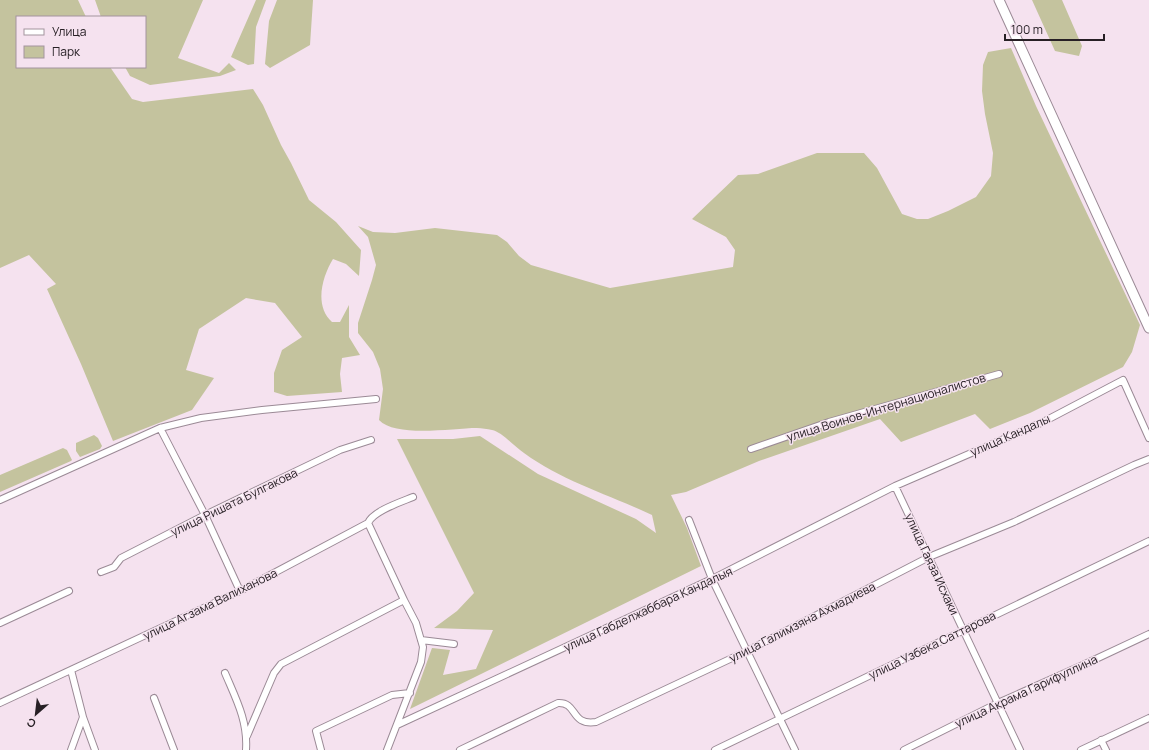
<svg xmlns="http://www.w3.org/2000/svg" width="1149" height="750" viewBox="0 0 1149 750" font-family="Manrope,sans-serif">
<rect width="100%" height="100%" fill="#f5e2ef"/>
<path fill="#c4c39e" d="M0 0H78L86 17H17V67H110L132 99 143 102 253 89 263 105 281 145 291 163 309 200 336 222 361 250 359 276 346 264 333 259C322 277 314 306 332 322H340L349 305V337L360 355 342 358 340 374 342 392 287 396 274 392V373L282 350 302 337 275 303 246 298 199 329 186 370 214 378 192 410 113 441 81 364 47 289 56 284 29 255 0 268Z
M95 0H203L178 58 219 73 229 63 236 70 220 76 150 85 130 76 125 67H145V17H101Z
M256 0H266L256 27 254 64 248 65 231 57Z
M277 0H313L310 45 270 68 265 64 269 21Z
M1032 0H1062L1082 46 1079 56 1055 51Z
M1011 48 1036 106 1140 325 1132 352 1123 367 1030 413 990 429 975 414 901 442 880 419 759 461 686 492 671 495 687 528 701 566 410 709 432 648 450 650 443 675 476 669 493 630 434 628 457 611 474 593 397 439H453L480 436 538 474 636 519 656 533 652 515C610 495 562 481 524 453 515 447 502 432 492 430 487 429 482 428 477 428 453 428 396 438 379 420L383 389 380 369 373 352 358 333V323L372 280 376 265 368 237 358 226 373 232 395 233 435 228 497 235 507 242 519 256 531 265 610 288 733 267 735 250 726 237 692 219 738 175 758 174 817 153H864L877 168 902 214 917 219H928L948 211 976 197 991 176 993 153 985 114 982 91 983 65 988 52Z
M94 435 98 438 102 446 100 449 80 457 76 451V443Z
M63 448 67 450 72 460 71 461 0 492V475Z"/>
<g fill="none" stroke-linecap="round" stroke-linejoin="round">
<defs>
<path id="street" d="M160 428 205 515 240 591
M751 449 829 422 999 374
M895 486 1020 750
M0 500 160 428 201 418 262 410 376 399
M689 520 712 579 795 750
M101 572 114 567 121 558 205 515 340 450 371 440
M0 623 69 591
M421 640 454 644
M71 670 83 717 71 750
M225 673C236 699 248 721 246 750
M154 698 174 750
M0 703 240 591 368 523C373 511 401 502 413 497
M83 717 95 750
M397 725 712 579 895 486 1043 422 1123 380 1149 438
M247 736 274 673 281 664 404 600 368 523
M1101 740 1106 750
M321 750 316 731 392 695 410 693
M387 750 421 662 423 647 416 623 404 600
M460 750 558 703C578 702 570 726 596 722L747 651 929 557 1014 522 1134 465 1149 459
M715 750 1149 541
M904 750 998 703 1083 665 1149 634
M1081 750 1149 718"/>
<path id="secondary" d="M999 0 1149 328"/>
</defs>
<use href="#street" stroke="#9b8a96" stroke-width="8"/>
<use href="#secondary" stroke="#9b8a96" stroke-width="11"/>
<use href="#street" stroke="#fff" stroke-width="6"/>
<use href="#secondary" stroke="#fff" stroke-width="9"/>
</g>
<g text-anchor="middle" dominant-baseline="central" stroke-width="3" stroke-linejoin="round" paint-order="stroke">
<g font-size="12" fill="#272025" stroke="#f5e2ef">
<text transform="translate(886 407) rotate(-17)">улица Воинов-Интернационалистов</text>
<text transform="translate(1010 435) rotate(-24)">улица Кандалы</text>
<text transform="translate(234 502) rotate(-26)">улица Ришата Булгакова</text>
<text transform="translate(932 564) rotate(65)">улица Гаяза Исхаки</text>
<text transform="translate(210 604) rotate(-26)">улица Агзама Валиханова</text>
<text transform="translate(648 609) rotate(-25)">улица Габделжаббара Кандалыя</text>
<text transform="translate(802 622) rotate(-27)">улица Галимзяна Ахмадиева</text>
<text transform="translate(932 645) rotate(-26)">улица Узбека Саттарова</text>
<text transform="translate(1026 691) rotate(-25)">улица Акрама Гарифуллина</text>
</g>
</g>
<rect x="16" y="16" width="130" height="52" fill="#f5e2ef" stroke="#a3949e"/>
<rect x="24" y="29" width="20" height="6" fill="#ffffff" stroke="#a3949e"/>
<text x="52" y="36" font-size="12" fill="#272025">Улица</text>
<rect x="24" y="46" width="20" height="12" fill="#c4c39e" stroke="#a3949e"/>
<text x="52" y="56" font-size="12" fill="#272025">Парк</text>
<g transform="translate(36 714) rotate(208)" stroke="#f5e2ef" stroke-width="3" paint-order="stroke">
<path d="M0-3L7 15L0 10L-7 15Z" fill="#272025"/>
<text y="-6" font-size="11" font-weight="bold" text-anchor="middle" fill="#272025">С</text>
</g>
<path d="M1005 34v6h99v-6" fill="none" stroke="#272025" stroke-width="2"/>
<text x="1011" y="34" font-size="12" fill="#272025" stroke="#f5e2ef" stroke-width="3" paint-order="stroke">100 m</text>
</svg>
